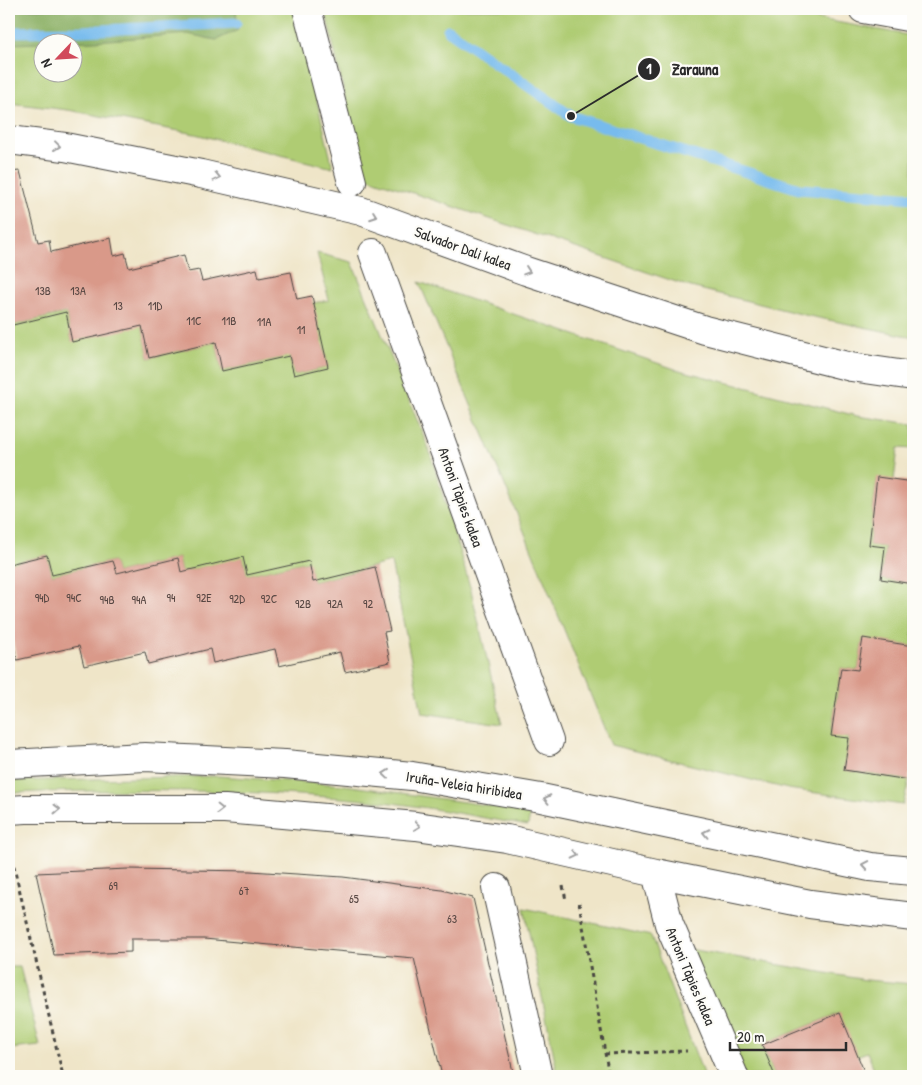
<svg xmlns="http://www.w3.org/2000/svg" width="922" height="1085" viewBox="0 0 922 1085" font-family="'Patrick Hand',sans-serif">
<rect width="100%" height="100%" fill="#fdfcf7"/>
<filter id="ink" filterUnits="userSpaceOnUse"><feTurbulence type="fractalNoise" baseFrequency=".02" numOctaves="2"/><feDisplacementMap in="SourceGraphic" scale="10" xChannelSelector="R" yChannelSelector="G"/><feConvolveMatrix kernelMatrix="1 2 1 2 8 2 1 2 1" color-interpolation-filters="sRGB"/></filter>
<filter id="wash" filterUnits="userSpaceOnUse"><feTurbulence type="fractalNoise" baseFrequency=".0096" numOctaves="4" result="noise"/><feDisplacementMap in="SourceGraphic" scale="20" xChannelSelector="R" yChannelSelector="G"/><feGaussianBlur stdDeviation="1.12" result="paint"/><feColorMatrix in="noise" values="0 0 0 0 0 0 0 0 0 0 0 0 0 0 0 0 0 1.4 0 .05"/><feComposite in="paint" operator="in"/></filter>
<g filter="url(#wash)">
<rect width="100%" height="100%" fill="#efe5c8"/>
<path fill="#afcc73" stroke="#6d7c4f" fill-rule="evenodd" d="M9 9H295L333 168 195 134 68 110 9 103ZM42 42H72V72H42Z
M325 9H764L913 36V337L809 316 691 287 363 176Z
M317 253 352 262 429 449 471 590 502 724 422 713 391 562 313 582 308 561 247 575 243 558 181 572 178 558 117 573 113 561 52 575 47 555 9 564V326L66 313 72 341 142 325 149 358 216 342 222 371 289 356 294 375 328 367 313 303 329 300Z
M419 282 675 369 857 416 913 424V449L898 448 894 480 877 478 869 545 885 547 881 579 913 584V646L863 639 858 670 841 668 831 735 849 738 844 770 909 780 903 805 788 789 611 745 517 514Z
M219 776 344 785 485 805 530 814 528 826C474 816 419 805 364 800 246 789 127 789 9 793V781Z
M524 908 651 936 704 1076H558Z
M689 949 866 980 913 984V1076H877L867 1052 857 1056 839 1013 762 1045 775 1076H743Z
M9 967H20L40 1046 9 1049Z"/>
<path fill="#8bb065" stroke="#5b6e48" d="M9 9H116L121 12 138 9H231L236 10 238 30 216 40 188 34 94 41 9 44Z"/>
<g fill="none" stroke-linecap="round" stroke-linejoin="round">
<path stroke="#77bbed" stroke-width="11" d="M448 30 571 116 799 189 913 198
M9 32 83 31 236 23"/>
</g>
<g id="blocks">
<path fill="#d99989" d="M20 171 38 242 49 240 51 252 111 238 114 256 125 253 129 268 184 255 188 272 199 270 202 281 257 269 259 278 291 272 297 299 312 296 328 367 294 375 289 356 222 371 216 342 149 358 142 326 72 342 66 312 9 326V172Z
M877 477 913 482V584L881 579 885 547 869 545Z
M47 555 52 575 113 561 117 573 178 558 181 572 243 557 247 575 309 561 313 582 375 567 390 631 384 632 390 662 345 672 340 652 279 666 275 649 213 663 210 649 148 664 145 652 84 666 79 646 17 660 9 624V564Z
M863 638 913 646V746L909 780 844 770 849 738 831 736 841 668 858 670Z
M128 869 250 871 343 877 442 890 473 898 514 1076H442L414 958 204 939H131V952L54 955 36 873Z
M840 1013 866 1076H775L762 1045Z"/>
</g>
</g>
<g filter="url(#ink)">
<use href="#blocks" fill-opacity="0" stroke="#484743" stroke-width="1"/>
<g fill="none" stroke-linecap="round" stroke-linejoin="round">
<defs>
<path id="pedestrian" d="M307 9 352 182
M863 9 913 18
M373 253 549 741
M496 888 538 1076"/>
<path id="minor" d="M9 140 65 147 201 174 361 211 526 271 705 330 851 367 913 376
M9 764 145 757 285 764 412 776 541 798 870 867 913 871
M9 810 26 809H225L416 826 507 839 656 873 810 904 913 917
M656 873 669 924 734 1076"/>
</defs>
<use href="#pedestrian" stroke="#484743" stroke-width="30"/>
<use href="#minor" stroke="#484743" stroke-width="30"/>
<path stroke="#484743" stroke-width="3" stroke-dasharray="4 4" stroke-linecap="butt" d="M910 820 913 802
M12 858 63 1076
M563 886 566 900
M579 903 609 1076
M605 1054 687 1051"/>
<use href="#pedestrian" stroke="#fff" stroke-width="28"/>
<use href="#minor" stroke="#fff" stroke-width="28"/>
</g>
<defs><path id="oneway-chevron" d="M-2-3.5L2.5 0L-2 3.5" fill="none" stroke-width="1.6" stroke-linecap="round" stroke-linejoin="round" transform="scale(1.25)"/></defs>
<g stroke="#a0a0a0">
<use href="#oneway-chevron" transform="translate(57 146) rotate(7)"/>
<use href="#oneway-chevron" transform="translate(217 177) rotate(13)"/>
<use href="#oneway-chevron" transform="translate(374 216) rotate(20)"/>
<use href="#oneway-chevron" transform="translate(527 271) rotate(19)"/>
<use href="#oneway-chevron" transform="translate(386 774) rotate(-174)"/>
<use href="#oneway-chevron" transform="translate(547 799) rotate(-168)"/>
<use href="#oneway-chevron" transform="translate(57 809)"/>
<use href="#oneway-chevron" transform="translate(220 809) rotate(1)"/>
<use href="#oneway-chevron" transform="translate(417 826) rotate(7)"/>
<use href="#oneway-chevron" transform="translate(706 833) rotate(-168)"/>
<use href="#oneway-chevron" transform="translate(576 855) rotate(13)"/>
<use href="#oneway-chevron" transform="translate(865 865) rotate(-170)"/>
</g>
</g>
<g text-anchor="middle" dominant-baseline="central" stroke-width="4.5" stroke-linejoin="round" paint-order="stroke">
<g font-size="12" fill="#564642">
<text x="43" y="290">13B</text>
<text x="78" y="290">13A</text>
<text x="118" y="305">13</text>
<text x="155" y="305">11D</text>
<text x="194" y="320">11C</text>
<text x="229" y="320">11B</text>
<text x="264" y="321">11A</text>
<text x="301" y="329">11</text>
<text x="42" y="597">94D</text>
<text x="74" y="597">94C</text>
<text x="171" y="597">94</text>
<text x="204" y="597">92E</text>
<text x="237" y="598">92D</text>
<text x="269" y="598">92C</text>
<text x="107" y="599">94B</text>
<text x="139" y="599">94A</text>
<text x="303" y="603">92B</text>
<text x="335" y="603">92A</text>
<text x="368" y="603">92</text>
<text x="113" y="885">69</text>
<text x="244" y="890">67</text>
<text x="354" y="898">65</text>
<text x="452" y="918">63</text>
</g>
<g font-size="15" fill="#2b2b2b" stroke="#fdfcf7">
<text transform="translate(463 248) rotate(20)">Salvador Dali kalea</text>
<text transform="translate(461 497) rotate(70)">Antoni Tàpies kalea</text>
<text transform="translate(464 785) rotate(9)">Iruña-Veleia hiribidea</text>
<text transform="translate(691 976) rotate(67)">Antoni Tàpies kalea</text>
</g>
</g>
<path fill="none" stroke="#2b2b2b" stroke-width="2" d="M571 116L649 69"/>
<g fill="#2b2b2b" stroke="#fdfcf7" stroke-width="2">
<circle cx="571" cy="116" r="5"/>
<circle cx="649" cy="69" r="12"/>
</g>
<g font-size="15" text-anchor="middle" font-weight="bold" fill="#fff">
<text x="649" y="74">1</text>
</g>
<g font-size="16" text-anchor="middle" font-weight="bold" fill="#2b2b2b" stroke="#fdfcf7" stroke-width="4.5" stroke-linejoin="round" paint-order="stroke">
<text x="695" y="75">Zarauna</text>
</g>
<rect width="922" height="1085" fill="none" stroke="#fdfcf7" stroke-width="30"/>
<g transform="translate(58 58) rotate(245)"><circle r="24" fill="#fdfcf7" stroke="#a9a8a5"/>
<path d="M0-4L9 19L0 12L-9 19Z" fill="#d1495b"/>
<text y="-8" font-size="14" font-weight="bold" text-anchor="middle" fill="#2b2b2b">N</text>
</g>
<path d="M730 1042v8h116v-8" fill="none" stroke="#2b2b2b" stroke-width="2.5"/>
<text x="737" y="1042" font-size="15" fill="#2b2b2b" stroke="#fdfcf7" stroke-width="4" paint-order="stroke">20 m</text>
</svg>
